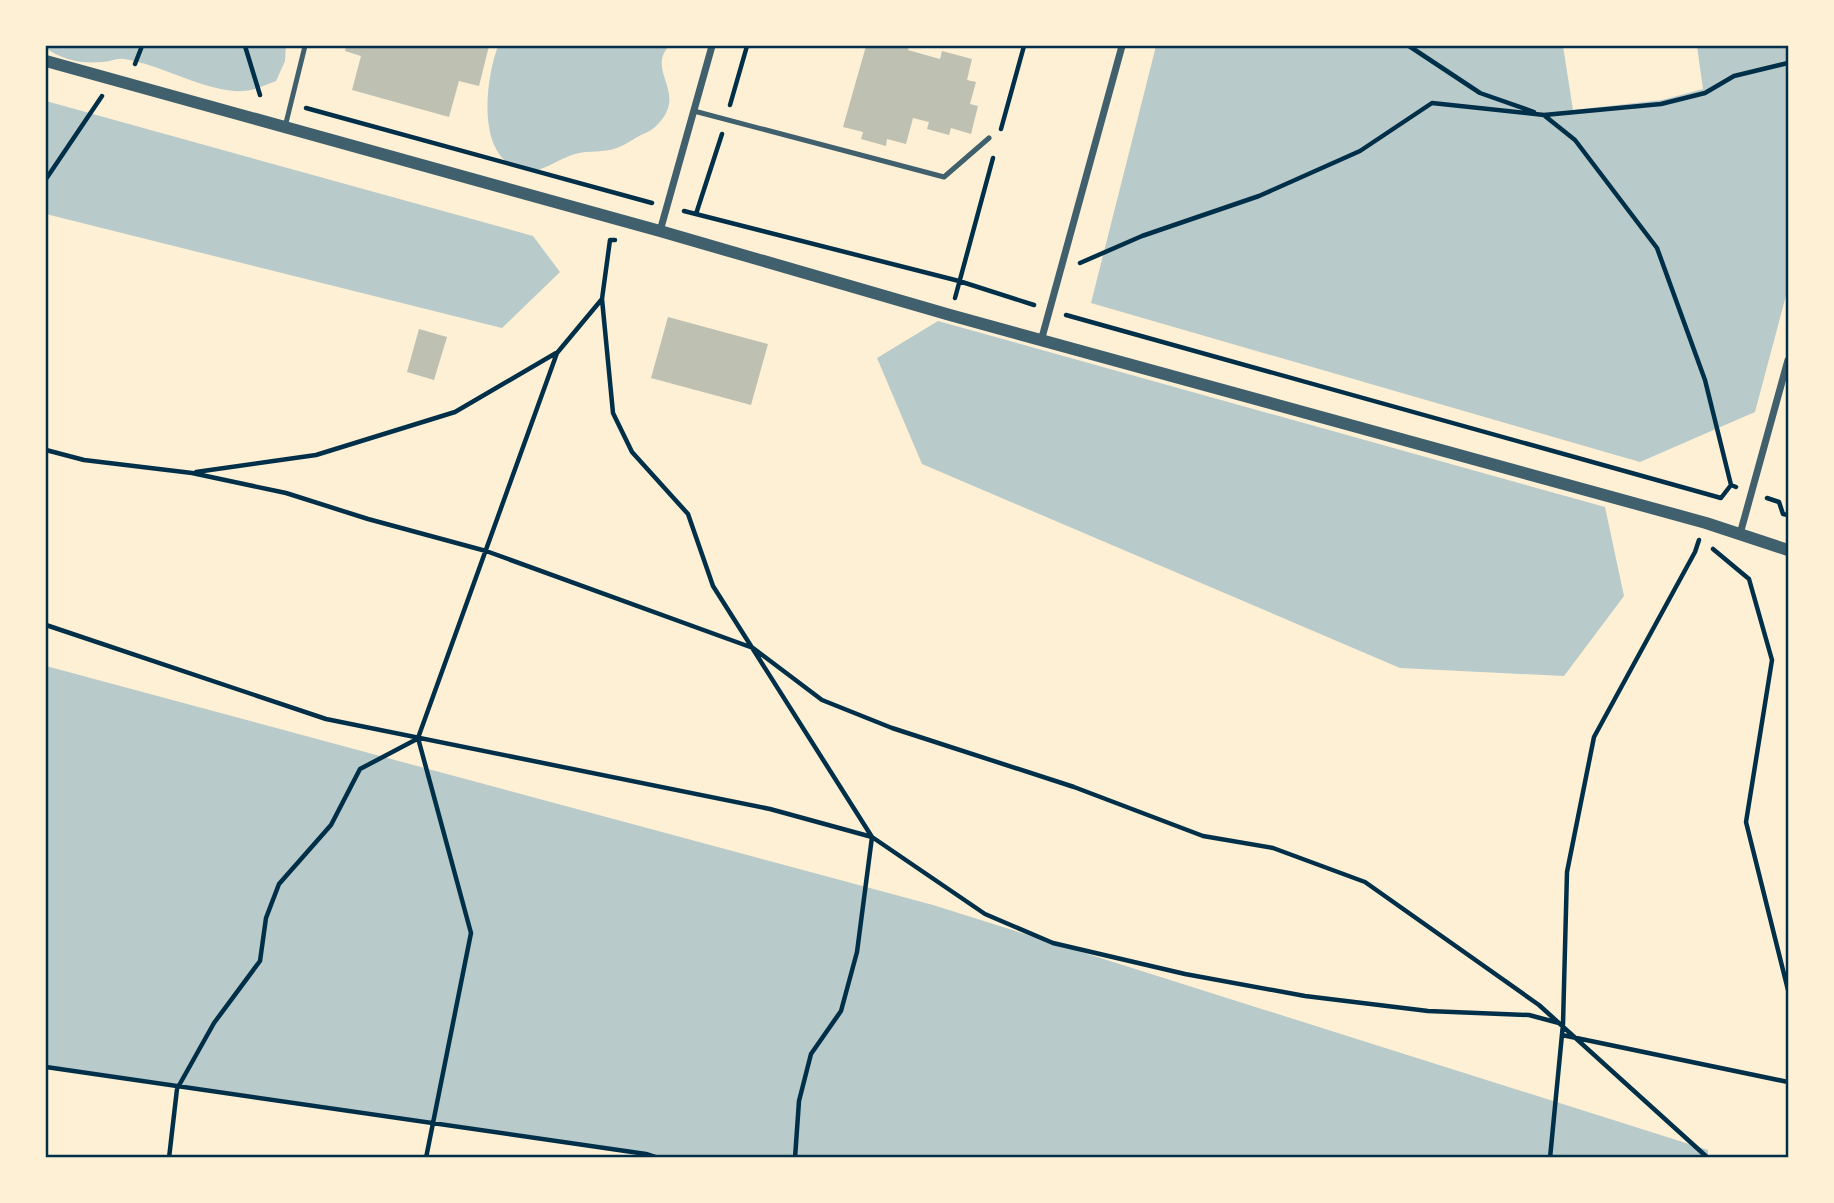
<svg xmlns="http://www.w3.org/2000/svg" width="1834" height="1203" viewBox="0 0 1834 1203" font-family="Ubuntu,sans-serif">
<rect width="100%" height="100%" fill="#fdf0d5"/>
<path fill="#b9caca" d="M46 46H286L285 61 276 81C263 86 249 93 234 91 195 87 162 65 124 59 116 58 110 62 102 62 82 64 62 60 46 48Z
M498 46H669C645 72 691 94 655 127 651 131 645 133 641 135 633 139 625 145 617 148 604 153 589 150 575 154 563 157 546 169 536 170 474 174 484 83 498 46Z
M1156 46H1563L1573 110 1662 100 1703 89 1697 46H1788V288L1755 412 1640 462 1091 303Z
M46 101 533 236 560 272 502 328 46 214Z
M938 321 1605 507 1624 596 1564 676 1400 668 922 464 877 358Z
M46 666 933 905 1708 1150V1157L670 1158 46 1066Z"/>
<path fill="#bec0b2" d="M346 46H489L479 86 459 81 449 117 352 90 361 56 345 51Z
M866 46H909L908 50 940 59 942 51 972 59 967 80 976 82 970 104 978 106 971 134 951 128 949 135 927 129 929 122 913 118 906 144 887 139 886 146 861 139 863 132 843 127Z
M668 317 768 344 751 405 651 378Z
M419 329 447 337 434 380 407 372Z"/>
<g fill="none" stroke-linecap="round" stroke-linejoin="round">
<path stroke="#003049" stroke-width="4.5" d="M245 46 260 95
M1409 46 1480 93 1534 112
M135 64 142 46
M730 105 747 46
M306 108 652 203
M1545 116 1575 140 1657 248 1705 380 1731 485
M1001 129 1024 46
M46 179 102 96
M684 211 959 281 1034 305
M696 214 722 134
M615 240H610L602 299 613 413 632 452 688 514 713 586 872 837 985 914 1053 943 1185 974 1305 996 1428 1011 1529 1015 1559 1023
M1080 263 1142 236 1259 196 1360 151 1432 103 1544 115 1661 104 1705 93 1734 76 1788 63
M955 298 993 158
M1066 315 1721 498 1731 485 1736 487
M46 450 84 460 192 473 286 493 368 519 486 551 753 648 822 700 892 728 1074 787 1203 836 1273 848 1365 882 1539 1005 1708 1158
M196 472 316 455 455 412 556 353
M1767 498 1779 502 1783 514 1788 515
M1713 549 1749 579 1772 660 1746 822 1788 990
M46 625 326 719 770 809 872 837 857 952 841 1011 811 1054 799 1101 795 1158
M1562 1035 1788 1082
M46 1067 646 1154 658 1158
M169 1158 177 1089 214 1023 260 961 266 918 279 884 331 825 360 769 417 739
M426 1158 471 933 418 738 557 353 602 299
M1550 1158 1563 1024 1567 872 1594 737 1695 552 1699 540"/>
<path stroke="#3f606c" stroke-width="5" d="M694 111 944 177 989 138
M285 127 305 46"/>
<path stroke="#3f606c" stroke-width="7" d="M660 231 712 46
M1041 341 1122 46
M1740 534 1788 360"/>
<path stroke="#3f606c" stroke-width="12" d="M46 61 660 231 950 315 1706 523 1788 550"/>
</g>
<rect width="1834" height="1203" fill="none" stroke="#fdf0d5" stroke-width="94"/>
<rect x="47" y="47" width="1740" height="1109" fill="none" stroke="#003049" stroke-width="2.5"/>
</svg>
